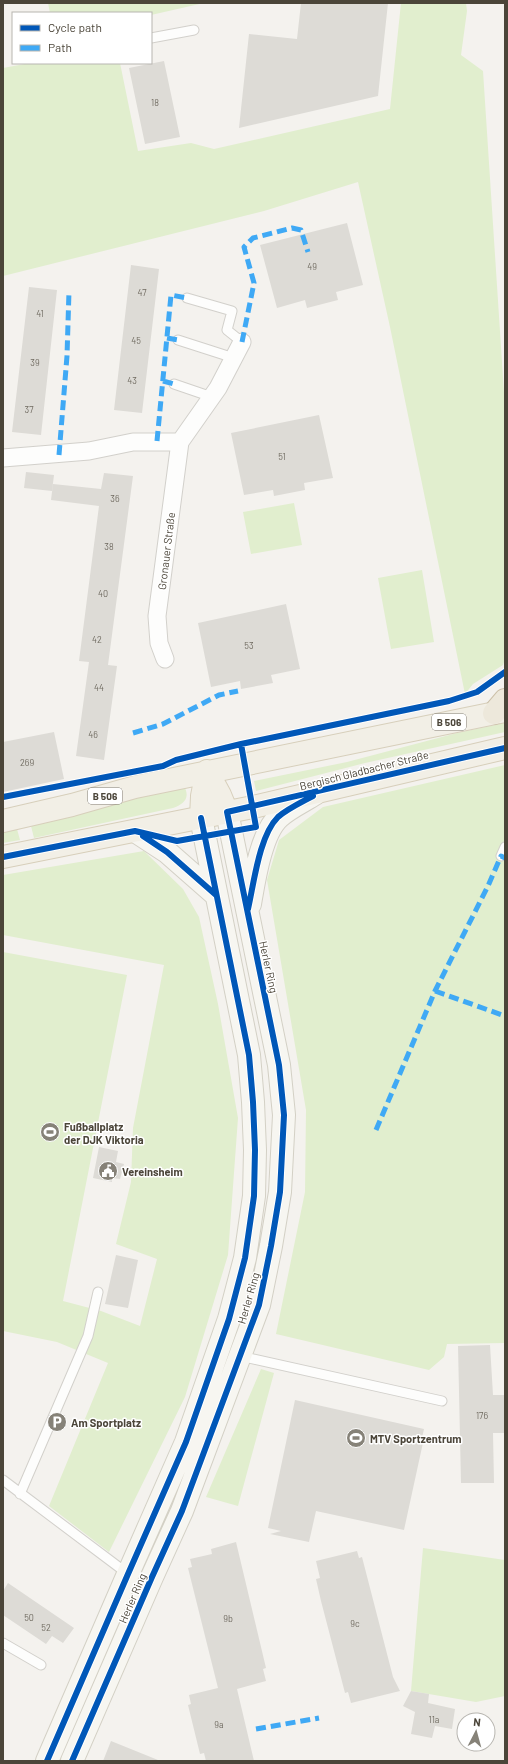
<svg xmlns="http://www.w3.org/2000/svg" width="508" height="1764" viewBox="0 0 508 1764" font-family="Barlow,sans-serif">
<rect width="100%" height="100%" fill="#f4f2ee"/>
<path fill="#e1eece" d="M48 3H204L151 15V13H50Z
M401 3H466L467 11 461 55 483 71 505 408V659L503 665 473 684 465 694 390 327 358 182 264 211 3 276V68L30 63H120L138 151 191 143 214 149 390 109Z
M294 503 302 545 251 554 243 512Z
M422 570 434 642 391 649 378 578Z
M505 723V732L365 763 256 791 254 781 347 762 457 733Z
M505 765V1343L447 1344 444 1357 429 1370 276 1334 305 1192 306 1110 267 880 279 840 323 807Z
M169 785 185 788C190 799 183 804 173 808L34 838 31 826 69 817Z
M17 829 20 840 3 843V832Z
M144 851 183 889 199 917 218 1004 238 1118 228 1255 185 1397 109 1552 49 1506 108 1363 57 1342 3 1331V952L127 975 63 1301 101 1311 140 1326 157 1259 116 1244 131 1182 133 1128 164 965 3 935V875Z
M261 1369 274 1373 238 1506 206 1497Z
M423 1548 505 1560V1696L476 1702 411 1691Z"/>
<path fill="#dddbd6" d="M301 3H388L378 96 239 128 249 34 297 39Z
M164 61 180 137 145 144 129 68Z
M347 223 363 285 336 292 338 300 307 308 305 300 277 308 260 245Z
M131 265 159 269 142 413 114 410Z
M29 287 57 290 41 435 12 432Z
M319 415 333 478 304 483 305 490 274 496 273 490 244 495 231 433Z
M26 472 54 475 52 491 24 488Z
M104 473 133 476 108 665 117 666 104 760 76 756 89 662 79 661 99 506 51 500 53 484 101 489Z
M286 604 300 669 271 675 273 683 241 689 240 681 211 687 198 623Z
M54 732 64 779 3 792V742Z
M99 1147 118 1151 116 1162 124 1164 120 1179 112 1178V1182L93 1178Z
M116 1255 138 1260 128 1308 105 1304Z
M490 1345 493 1395H505V1433H493L494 1483H461L458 1346Z
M295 1400 424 1429 422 1438H424L404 1530 316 1511 309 1542 270 1534 281 1531 268 1528Z
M236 1542 266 1668 263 1669 266 1681 237 1689 254 1761H206L204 1753 200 1754 188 1705 191 1704 189 1695 218 1688 188 1568 192 1567 190 1559 212 1554 211 1549Z
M357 1551 359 1558 362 1557 393 1677 400 1691 351 1703 348 1692 345 1693 321 1601 316 1579 320 1578 316 1561Z
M8 1583 74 1628 63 1643 52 1636 46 1644 3 1615V1591Z
M411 1691 429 1694 428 1703 455 1709 452 1729 435 1726 432 1738 411 1734 415 1712 403 1706Z
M111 1741 158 1760V1761H103Z"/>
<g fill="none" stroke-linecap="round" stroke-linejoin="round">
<defs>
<path id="lane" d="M151 38 194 30
M187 298 232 311 227 330 242 342
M178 340 234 358
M174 384 212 397
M501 856 505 847
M240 1356 442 1401
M3 1480 128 1574
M20 1494 88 1336 98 1292
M3 1643 41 1665"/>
<path id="street" d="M3 458 89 451 133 442H180
M165 659 159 643 157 616 180 442 218 388 242 342"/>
<path id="secondary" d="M135 831 167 852 216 895
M250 904C254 881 261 833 279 817 289 808 304 801 315 794
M47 1761 128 1574 186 1442 229 1319 245 1258 254 1196 255 1150 253 1102 249 1055 201 818
M72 1761 152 1577 182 1511 259 1305 271 1246 280 1192 284 1115 279 1065 227 812"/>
<path id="primary" d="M207 771 220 795 227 812
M201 818 202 796 207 771
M3 821 72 805 135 787 505 711
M3 857 253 807 505 748"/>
<path id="highway" d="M494 713 505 700"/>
</defs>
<use href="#lane" stroke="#d2d0cb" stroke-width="11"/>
<use href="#street" stroke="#d2d0cb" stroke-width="19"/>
<use href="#secondary" stroke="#d3d0c5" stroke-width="24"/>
<use href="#primary" stroke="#d7cfbb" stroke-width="24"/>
<use href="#highway" stroke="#ccc0a9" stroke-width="24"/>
<use href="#lane" stroke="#fdfdfc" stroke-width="9"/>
<use href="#street" stroke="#fdfdfc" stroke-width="17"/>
<use href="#secondary" stroke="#f7f6f1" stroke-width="22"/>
<use href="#primary" stroke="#f2efe6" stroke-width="22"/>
<use href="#highway" stroke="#ede8db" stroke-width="22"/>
<path stroke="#3fa9f5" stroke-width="5" stroke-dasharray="10 5" stroke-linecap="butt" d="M167 338 178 340
M242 342 254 283 244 247 253 238 292 228 301 230 308 252
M163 381 174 384
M157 441 171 295 187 298
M59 455 67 356 69 291
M133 733 163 724 219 695 238 691
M435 991 505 1016
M376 1130 435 991 488 886 501 856 505 858
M256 1729 319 1718"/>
<defs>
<path id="cycleway" d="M3 797 163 766 176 760 241 744 449 701 477 692 505 672
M143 836 167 852 216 895
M3 857 135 831 177 841 256 827 241 744
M248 909C254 883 259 836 278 817 287 809 302 802 313 796
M47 1761 128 1574 186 1442 229 1319 245 1258 254 1196 255 1150 253 1102 249 1055 201 818
M72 1761 152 1577 182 1511 259 1305 271 1246 280 1192 284 1115 279 1065 227 812 505 748"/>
</defs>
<use href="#cycleway" stroke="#fff" stroke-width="8"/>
<use href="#cycleway" stroke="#0057b8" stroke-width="6"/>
</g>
<defs>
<symbol id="stadium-disc" viewBox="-11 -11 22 22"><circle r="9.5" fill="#868278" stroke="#fff"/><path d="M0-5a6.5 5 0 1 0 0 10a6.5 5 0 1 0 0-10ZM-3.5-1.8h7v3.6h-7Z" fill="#fff"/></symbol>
<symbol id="civic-disc" viewBox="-11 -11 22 22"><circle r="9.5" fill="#868278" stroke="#fff"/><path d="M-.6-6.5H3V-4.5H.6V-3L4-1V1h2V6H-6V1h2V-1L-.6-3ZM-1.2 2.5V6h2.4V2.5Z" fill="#fff"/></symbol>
<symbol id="parking-disc" viewBox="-11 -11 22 22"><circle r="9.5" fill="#868278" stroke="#fff"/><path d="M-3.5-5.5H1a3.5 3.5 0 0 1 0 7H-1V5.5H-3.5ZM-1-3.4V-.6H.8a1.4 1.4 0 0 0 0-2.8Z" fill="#fff"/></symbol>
</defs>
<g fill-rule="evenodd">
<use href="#stadium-disc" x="39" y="1121" width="22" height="22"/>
<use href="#civic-disc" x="97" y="1160" width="22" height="22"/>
<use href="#parking-disc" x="46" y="1411" width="22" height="22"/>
<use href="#stadium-disc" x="345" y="1427" width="22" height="22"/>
</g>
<g text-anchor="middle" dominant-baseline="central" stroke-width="3" stroke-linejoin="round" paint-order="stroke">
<g font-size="9" fill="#706b61">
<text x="155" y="102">18</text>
<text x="312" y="266">49</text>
<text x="142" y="292">47</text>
<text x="40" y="313">41</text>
<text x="136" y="340">45</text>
<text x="35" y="362">39</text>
<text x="132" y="380">43</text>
<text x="29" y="409">37</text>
<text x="282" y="456">51</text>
<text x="115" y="498">36</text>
<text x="109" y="546">38</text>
<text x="103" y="593">40</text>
<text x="97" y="639">42</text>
<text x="249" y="645">53</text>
<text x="99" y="687">44</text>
<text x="93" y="734">46</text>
<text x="27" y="762">269</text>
<text x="482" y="1415">176</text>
<text x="29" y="1617">50</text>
<text x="228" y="1618">9b</text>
<text x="355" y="1623">9c</text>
<text x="46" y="1627">52</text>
<text x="434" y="1719">11a</text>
<text x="219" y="1724">9a</text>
</g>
<g fill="#fff" stroke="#817d74" stroke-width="1">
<rect x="432" y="714" width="34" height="16" rx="3"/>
<rect x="88" y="788" width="34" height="16" rx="3"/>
</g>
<g font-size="10" font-weight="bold" fill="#4b4539">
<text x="449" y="722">B 506</text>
<text x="105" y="796">B 506</text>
</g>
<g font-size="11" fill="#4b4539" stroke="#fff">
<text transform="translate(166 551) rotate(-83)">Gronauer Straße</text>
<text transform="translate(364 770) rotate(-14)">Bergisch Gladbacher Straße</text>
<text transform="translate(269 967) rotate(78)">Herler Ring</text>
<text transform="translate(248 1298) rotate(-74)">Herler Ring</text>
<text transform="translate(132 1598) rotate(-67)">Herler Ring</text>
</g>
<g font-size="11" font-weight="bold" fill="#4b4539" stroke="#fff" text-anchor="start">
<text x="64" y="1126">Fußballplatz<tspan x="64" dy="13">der DJK Viktoria</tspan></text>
<text x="122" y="1171">Vereinsheim</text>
<text x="71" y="1422">Am Sportplatz</text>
<text x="370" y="1438">MTV Sportzentrum</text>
</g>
</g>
<rect width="508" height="1764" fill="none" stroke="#4b4539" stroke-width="8"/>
<rect x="12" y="12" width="140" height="52" fill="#ffffff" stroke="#b7b5b0"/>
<rect x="20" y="25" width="20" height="6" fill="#0057b8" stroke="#b7b5b0"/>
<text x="48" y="32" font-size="12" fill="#4b4539">Cycle path</text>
<rect x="20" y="45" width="20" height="6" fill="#3fa9f5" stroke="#b7b5b0"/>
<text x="48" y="52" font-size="12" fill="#4b4539">Path</text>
<g transform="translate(476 1732) rotate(6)"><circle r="19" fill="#ffffff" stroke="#b7b5b0"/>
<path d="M0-3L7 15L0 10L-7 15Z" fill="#868278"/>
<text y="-6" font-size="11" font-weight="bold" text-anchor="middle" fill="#4b4539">N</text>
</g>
</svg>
